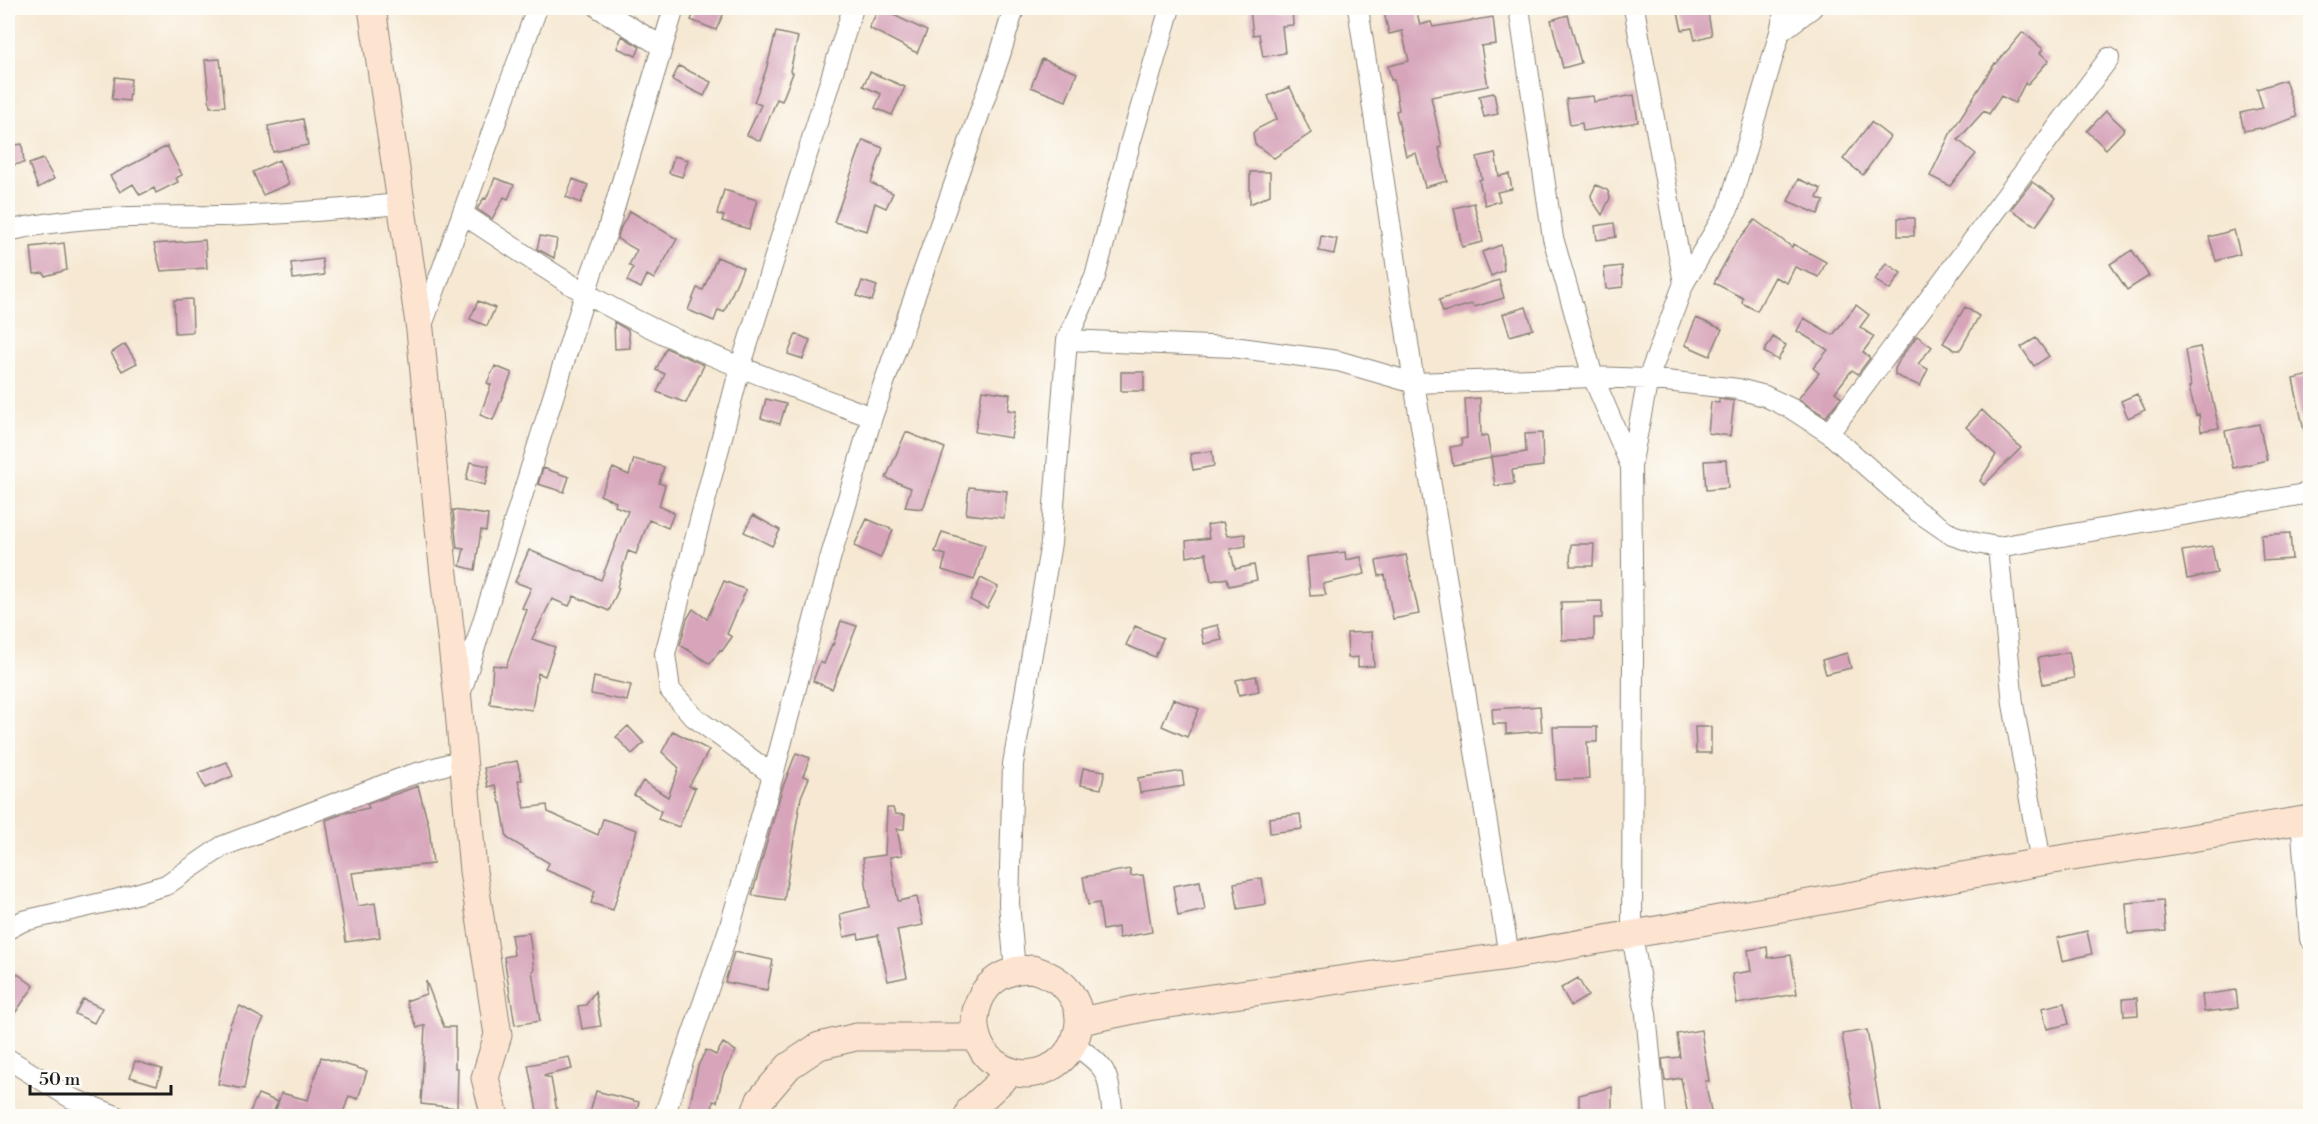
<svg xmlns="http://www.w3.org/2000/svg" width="2318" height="1124" viewBox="0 0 2318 1124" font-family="'Libre Bodoni',serif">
<rect width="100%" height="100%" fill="#fdfcf7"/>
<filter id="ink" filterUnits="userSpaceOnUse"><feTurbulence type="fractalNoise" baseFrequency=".0167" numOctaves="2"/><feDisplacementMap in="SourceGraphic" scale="12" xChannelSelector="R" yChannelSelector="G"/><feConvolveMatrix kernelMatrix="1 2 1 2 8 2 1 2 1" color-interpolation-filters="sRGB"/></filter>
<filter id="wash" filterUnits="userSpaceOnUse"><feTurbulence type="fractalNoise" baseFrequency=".008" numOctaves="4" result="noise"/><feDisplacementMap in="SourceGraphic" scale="24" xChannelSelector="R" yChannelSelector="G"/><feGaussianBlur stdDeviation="1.35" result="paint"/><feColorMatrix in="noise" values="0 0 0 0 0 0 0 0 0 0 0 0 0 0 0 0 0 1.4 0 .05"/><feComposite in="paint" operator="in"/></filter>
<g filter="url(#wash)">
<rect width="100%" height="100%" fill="#f6e8d2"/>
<g id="blocks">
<path fill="#d7a4ba" d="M696 8H726L716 30 691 20Z
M879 8 927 31 917 53 869 28Z
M1266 8H1292L1293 25 1282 26 1285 53 1263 57 1259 34 1253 35 1250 10Z
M1383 8H1416L1420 25 1431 22 1433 27 1493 17 1496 44 1481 46 1488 86 1431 97 1442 147 1439 148 1447 181 1425 187 1416 153 1406 156 1396 111 1399 110 1394 80H1391L1388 66 1409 61 1402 31 1389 34Z
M1677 8H1707L1712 35 1695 40 1692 28 1682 30Z
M1568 15 1581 63 1563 68 1551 20Z
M776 32 798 37 790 71 793 73 782 101 777 99 760 141 747 135 761 105 754 102 766 70Z
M2023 32 2043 49 2040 53 2049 60 2027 85 2025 83 2015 103 2001 96 1989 114 1984 111 1958 140 1976 154 1950 186 1930 176 1950 134 1995 63 1996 64Z
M622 36 640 47 636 56 617 48Z
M220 59 225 106 210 107 205 60Z
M1042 59 1077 73 1066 101 1031 87Z
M679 66 711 82 704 96 672 80Z
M870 72 905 87 892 115 875 108 881 94 863 86Z
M115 77 131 79 129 101 112 99Z
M2285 80 2297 117 2261 129 2260 128 2244 131 2240 113 2263 108 2257 89Z
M1290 87 1311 133 1274 158 1255 144 1253 133 1257 129 1277 119 1268 96Z
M1494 93 1498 114 1484 117 1479 96Z
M1634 95 1638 122 1583 131 1582 123 1570 125 1566 99 1593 96 1594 102Z
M2106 111 2124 128 2123 131 2106 149 2087 131Z
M303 119 308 145 273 152 268 126Z
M1871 122 1890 137 1863 175 1843 159Z
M863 140 883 148 871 183 893 193 886 208 875 203 867 231 834 222Z
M22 144 24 163 8 166V146Z
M167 146 182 175 176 178 178 182 156 193 154 188 140 195 133 184 120 192 110 176Z
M1495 153 1499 176 1509 174 1512 189 1497 192 1500 201 1485 205 1479 180 1482 179 1477 157Z
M674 156 688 160 682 177 669 173Z
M43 159 54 179 38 188 29 164Z
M279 160 289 184 263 195 253 172Z
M1250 172H1270V195L1250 204Z
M495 178 514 185 508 199 504 197 492 219 477 209 484 198 486 199Z
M573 179 588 185 581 203 566 197Z
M1798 179 1821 189 1817 198 1824 201 1818 214 1788 201Z
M2032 182 2056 198 2036 226 2011 209Z
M1596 185 1607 190 1609 193 1610 198 1602 215 1592 200 1591 195Z
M724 190 757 200 749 229 722 221 724 216 717 214Z
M1474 203 1483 242 1462 247 1454 208Z
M630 211 677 239 654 279 647 275 641 288 627 281 633 268 629 265 637 250 617 239 621 227Z
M1898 218H1914V236H1898Z
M1755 220 1792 247 1793 244 1826 262 1819 277 1795 267 1787 283 1775 277 1757 311 1742 303 1743 298 1714 283 1735 244Z
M1614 223 1616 237 1597 240 1595 226Z
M2234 230 2240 254 2216 261 2209 237Z
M540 236 557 239 554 258 537 249Z
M1321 236 1337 239 1334 254 1319 251Z
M205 240 207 268 161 271 154 244Z
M64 243 67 270 45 276 44 273 34 274 31 247Z
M1501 245 1504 270 1491 276 1482 252Z
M2132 250 2149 276 2127 290 2110 264Z
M717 257 743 268 724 312 718 310 714 321 688 310 697 288 703 290Z
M322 259 324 275 293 279 291 263Z
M1886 263 1901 273 1890 290 1875 280Z
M1622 266 1623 287 1606 289 1604 268Z
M1499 280 1504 298 1474 307 1472 304 1443 312 1439 300Z
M862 281 877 286 872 301 857 296Z
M192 299 193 332 175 333 174 300Z
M478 301 495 308 487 326 470 319Z
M1856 305 1869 315 1860 327 1874 337 1863 352 1870 358 1858 374 1852 370 1835 392 1841 397 1826 417 1798 399 1819 373 1813 368 1828 350 1797 331 1804 318 1833 335Z
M1526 307 1533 329 1510 336 1503 314Z
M1965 307 1979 316 1960 350H1955L1943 343Z
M1696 318 1722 329 1710 356 1685 345Z
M614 322 628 330 630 348 615 349Z
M796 334 810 340 803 359 788 354Z
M1917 336 1932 347 1918 364 1928 369 1920 386 1895 375V369L1901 357Z
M1773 337 1786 345 1778 360 1764 352Z
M2036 338 2049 356 2034 366 2021 347Z
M125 344 137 363 122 371 111 353Z
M2200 347 2219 428 2201 431 2199 414 2196 415 2189 387 2191 386 2185 350Z
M666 348 704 365 686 403 657 392 665 374 656 370Z
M495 366 512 373 493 420 480 415 491 385 487 383Z
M1121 372H1144V391H1121Z
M2310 375V430L2304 431 2293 379Z
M982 390 1010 394 1008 410 1016 411 1011 438 975 432Z
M2137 394 2145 410 2128 418 2121 401Z
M1480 398 1481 436 1487 435 1491 458 1453 465 1450 447 1462 445 1461 439 1467 438 1465 399Z
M766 399 786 404 780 424 761 418Z
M1719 399 1734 401 1730 436 1708 433 1711 402 1719 403Z
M1982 410 2021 448 1984 485 1980 481 1996 455 1966 427Z
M2259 424 2267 460 2233 468 2225 431Z
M906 432 945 448 923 509 905 507 911 488 886 478Z
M1542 433 1543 466 1512 470 1514 484 1495 486 1491 457 1526 452 1525 434Z
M1212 451 1214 466 1193 470 1190 454Z
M634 459 664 467 659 483 665 485 659 506 674 513 668 528 649 520 636 554 628 551 617 587 619 588 609 611 574 596 569 606 552 599 532 639 555 647 545 676 538 673 532 710 490 704 493 665 506 667 527 610 522 608 531 588 515 582 529 550 601 580 628 511 615 506 616 502 600 495 613 468 629 475Z
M1726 460 1728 488 1706 490 1704 461Z
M470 462 489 466 485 485 466 480Z
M543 468 569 477 564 492 538 484Z
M969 487 1007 491 1004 518 966 514Z
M453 510 488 515 486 531 481 530 475 570 460 566 464 549 457 548Z
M753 515 780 530 772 546 744 532Z
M867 519 893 530 880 558 854 546Z
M1223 522 1227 536 1245 534 1246 546 1230 549 1235 569 1254 565 1257 580 1229 586 1227 578 1211 581 1206 553 1187 557 1186 541 1209 538 1207 525Z
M942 532 985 545 974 580 942 570 946 555 935 552Z
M2290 533 2292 559 2263 561 2261 535Z
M1571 544H1594L1593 566H1570Z
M2212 546 2217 573 2187 579 2182 551Z
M1345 552 1346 560 1361 557 1365 574 1323 584 1326 595 1310 596 1307 557Z
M1406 555 1419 614 1393 619 1385 575 1379 576 1376 561Z
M981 578 998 587 987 608 970 600Z
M724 581 746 590 727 634 732 637 722 651 720 650 710 664 680 645 687 619 693 609 707 619Z
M1602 601V618H1594V640H1562L1561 602Z
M841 621 857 626 832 689 813 681 820 662 824 664 832 644 833 645Z
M1218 625 1222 640 1204 644 1201 629Z
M1135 626 1163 638 1155 657 1126 645Z
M1372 632 1374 666 1358 667V657L1348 658 1347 633Z
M2069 652 2074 678 2043 684 2038 658Z
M1847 653 1851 668 1826 674 1822 660Z
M1256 676 1259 691 1239 695 1236 680Z
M594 677 631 685 627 701 591 694Z
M1173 699 1199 709 1187 737 1162 726Z
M1540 706 1542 731 1506 734V724H1493L1492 709Z
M628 726 644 743 632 754 616 737Z
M1553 727H1597V742H1587L1589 779 1556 780Z
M1695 727H1711V753H1696Z
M673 731 709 750 689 786 695 788 679 827 658 819 661 811 634 795 643 781 668 797 679 768 662 752Z
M796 753 810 758 803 776 809 778 801 797 784 900 752 895 782 789Z
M517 761 522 780H518L525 808 547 805 548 812 598 835 603 819 637 830 613 910 591 903 595 891 546 870 549 863 507 838 501 803H500L495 785 488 787 484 768Z
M227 762 233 776 205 788 198 773Z
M1083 768 1105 771 1101 789 1080 785Z
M1182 771 1184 786 1140 793 1138 778Z
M418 786 429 827 433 864 352 873 358 906 375 903 380 937 346 942 326 820 345 813 369 808 367 804Z
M887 808H893L895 814 905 815 904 829H897L902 855 890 857 898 901 917 897 923 925 897 930 907 977 888 981 878 935 859 939 858 934 844 937 840 914 869 907 863 858 885 855Z
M1300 814 1302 829 1270 833 1269 818Z
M1130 869 1131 876 1143 875 1152 932 1119 938 1118 927 1103 930 1099 903 1088 905 1083 877Z
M1262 878 1266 904 1238 909 1234 883Z
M1200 881 1205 910 1178 916 1173 886Z
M2163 900 2166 931 2128 934 2126 903Z
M2087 931 2092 954 2062 961 2057 938Z
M529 933 534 970 532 971 540 1021 515 1025 504 957 514 955 511 935Z
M1767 947 1768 958 1791 955 1797 994 1737 1004 1732 974 1751 971 1748 950Z
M734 952 773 960 767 990 725 982Z
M8 967 34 986 8 1023Z
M1578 978 1588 996 1571 1006 1561 988Z
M426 981 444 1027H455V1068H458L457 1108 421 1104 425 1025 417 1028 406 1001 426 994Z
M2236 990 2238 1008 2204 1012 2202 995Z
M595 991 601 1026 582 1029 578 1006 586 1005Z
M2137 998 2138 1015 2124 1016 2123 999Z
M83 999 102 1008 94 1023 75 1014Z
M2064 1003 2069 1024 2047 1029 2042 1008Z
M240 1006 264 1019 254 1038 244 1089 218 1084 230 1024Z
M1701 1030 1709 1081H1705L1712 1116H1688L1681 1078 1665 1081 1662 1059 1680 1057 1677 1034Z
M1867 1030 1881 1116H1855L1842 1034Z
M723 1043 736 1051 723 1075 717 1102 713 1101 712 1112 689 1109 698 1066 706 1050 716 1055Z
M321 1057 367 1071 358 1099 349 1096 342 1116H298L276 1110 281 1093 308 1100Z
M569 1057 572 1069 543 1076 551 1078 558 1116H538L528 1065Z
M135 1061 162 1069 157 1085 130 1077Z
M1612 1087V1110H1579V1095Z
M596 1091 639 1102 635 1116H589Z
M258 1094 278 1102 271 1116H248Z"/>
</g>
</g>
<g filter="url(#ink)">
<use href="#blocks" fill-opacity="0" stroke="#898277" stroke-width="1.5"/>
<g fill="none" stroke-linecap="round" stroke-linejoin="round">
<defs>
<path id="street" d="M599 8 661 46
M1358 8 1414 383 1509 956
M1519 8 1553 238 1593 377 1631 466 1633 653 1632 935 1646 1014 1656 1116
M1634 8 1684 283
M1780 32 1812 8
M464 215C505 241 545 270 587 294 677 346 775 381 872 417
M8 231C78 214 149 217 220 216 281 215 342 209 402 204
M421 328 537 8
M1067 340 1233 347 1338 361 1414 383 1593 377 1648 379 1738 389 1765 396 1792 409 1829 433 1917 511 1952 535 1976 543 1998 547 2310 493
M1829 433 2109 58
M1631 466 1648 379 1684 283 1729 207 1780 32 1785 8
M1998 547 2013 704 2041 862
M461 692 592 272 607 232 674 8
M773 775 694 717 670 690 665 654 740 368 853 8
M2301 820 2310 939
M8 929 23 921 115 900 166 885 223 846 407 776 462 760
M1015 970 1009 903 1013 764 1051 543 1067 340 1095 277 1131 140 1170 8
M1073 1044C1112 1070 1107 1074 1113 1116
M8 1059 71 1098 116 1116
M664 1116 730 926 773 775 830 559 872 417 1000 55 1014 8"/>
<path id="secondary" d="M372 8 420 330 440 538 458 700 473 871 498 1035 485 1078 495 1116
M1032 969C1122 995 1066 1099 1003 1068 994 1063 985 1056 981 1047 966 1017 980 980 1014 971 1020 969 1026 970 1032 969Z
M1081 1021 1148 1007 1509 956 2041 862 2310 819
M754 1116 760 1100 789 1066 819 1046 856 1037H976
M968 1116 970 1110 1011 1072"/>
</defs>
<use href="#street" stroke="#898277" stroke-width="22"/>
<use href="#secondary" stroke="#898277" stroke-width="29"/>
<use href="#street" stroke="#fff" stroke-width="20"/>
<use href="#secondary" stroke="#fde4d1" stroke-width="27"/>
</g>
</g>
<rect width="2318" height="1124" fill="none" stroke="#fdfcf7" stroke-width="30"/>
<path d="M30 1085v9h141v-9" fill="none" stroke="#1c1c1c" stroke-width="3"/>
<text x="39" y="1085" font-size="18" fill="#1c1c1c" stroke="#fdfcf7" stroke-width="4.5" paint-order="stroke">50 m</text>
</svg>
